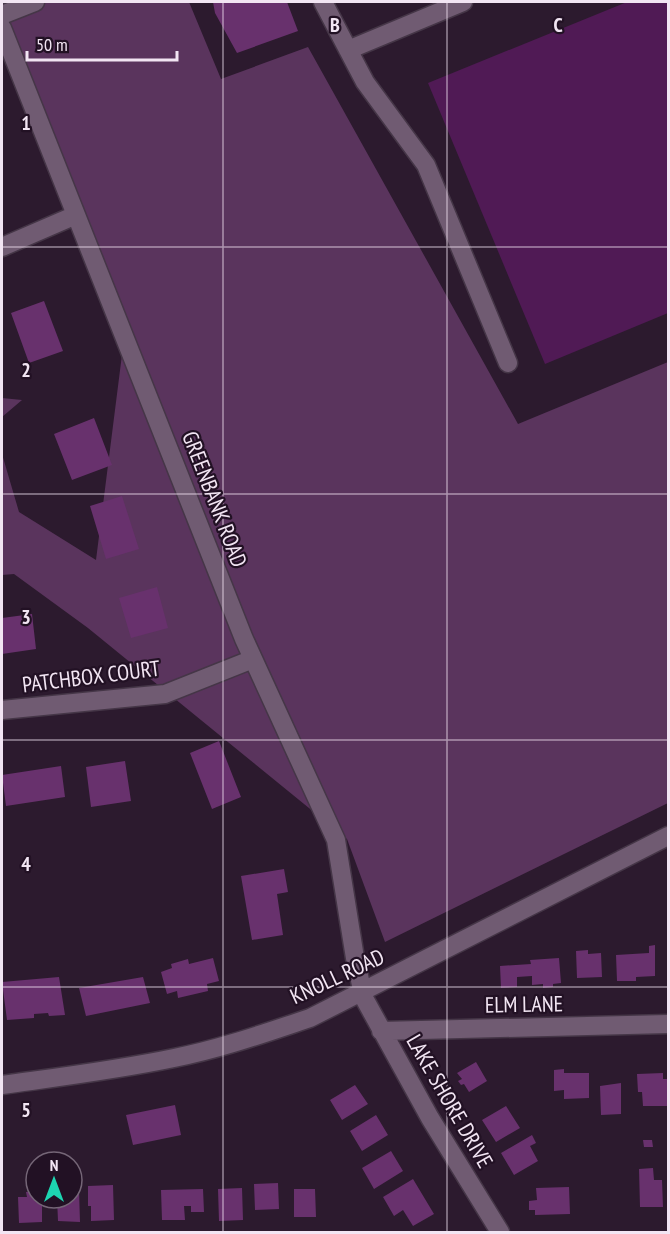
<svg xmlns="http://www.w3.org/2000/svg" width="670" height="1234" viewBox="0 0 670 1234" font-family="'PT Sans Narrow',sans-serif">
<rect width="100%" height="100%" fill="#2c1a2e"/>
<path fill="#5a345d" d="M2 2H189L221 79 308 47 518 424 668 362V803L385 942 347 839 88 628 14 574 2 575V454L19 512 96 560 126 323 2 45Z
M2 398 22 400 2 417Z"/>
<path fill="#501a55" d="M627 2H668V313L545 364 428 83Z"/>
<path fill="#68316d" d="M213 2H287L298 31 237 53 215 13Z
M44 301 63 351 29 363 11 313Z
M94 418 112 465 72 480 54 434Z
M122 496 139 549 106 559 90 506Z
M157 587 168 628 131 638 119 598Z
M32 614 36 649 2 654V618Z
M219 741 241 797 212 809 190 753Z
M125 761 131 801 91 807 86 767Z
M61 766 65 797 6 806 2 775Z
M284 869 288 892 277 894 283 935 252 940 241 876Z
M655 945V976L636 977V981H617L616 955 649 953V946Z
M588 950V954L601 953 602 977 577 978 576 951Z
M213 958 219 981 207 984 208 991 178 998 177 991 167 994 161 972 172 968 171 964 188 959 189 964Z
M559 958 561 983 553 984V987L543 988V984L532 985V976L517 977V987L501 988 500 966 531 964 530 960Z
M59 977 65 1015 49 1016 48 1013 34 1014V1018L7 1020 2 982Z
M143 977 150 1003 86 1016 79 988Z
M476 1062 487 1081 469 1092 464 1084 461 1085 458 1081 462 1079 457 1073Z
M564 1069V1073H589V1098L564 1099V1090L554 1091V1070Z
M663 1073V1079H668V1106H643L642 1092H638L637 1074Z
M621 1083V1114L601 1115 600 1086Z
M355 1085 368 1104 342 1120 330 1100Z
M175 1105 181 1135 133 1145 126 1115Z
M506 1106 520 1128 496 1142 482 1120Z
M376 1115 388 1135 362 1151 350 1131Z
M532 1135 536 1143 530 1146 538 1161 514 1175 501 1153Z
M643 1140H652L653 1147H644Z
M391 1151 403 1171 374 1189 362 1168Z
M653 1168 654 1180H662L663 1207H640L639 1169Z
M413 1179 434 1214 413 1226 403 1210 394 1216 383 1197Z
M278 1183 279 1209 255 1210 254 1184Z
M113 1185 114 1220 91 1221V1206H88V1186Z
M569 1187 570 1214 535 1215V1210H529V1201L537 1200 536 1188Z
M242 1188 243 1220 219 1221 218 1189Z
M203 1189 204 1212H191V1206H184L185 1220H162L161 1190Z
M294 1189H315L316 1217H294Z
M72 1190H79L80 1222 58 1221 57 1198H72Z
M36 1191V1198H42V1222L19 1223 18 1197H27L26 1192Z"/>
<g fill="none" stroke-linecap="round" stroke-linejoin="round">
<defs>
<path id="minor" d="M323 2 365 82 426 165 508 363
M2 15 35 2
M2 28 244 639 336 840 355 958 364 998 430 1118 500 1232
M348 50 463 2
M2 247 76 215
M2 710 165 694 253 659
M381 1031 668 1024
M2 1085C59 1077 117 1070 174 1058 220 1049 265 1033 310 1018L668 836"/>
</defs>
<use href="#minor" stroke="#453647" stroke-width="21"/>
<use href="#minor" stroke="#705b72" stroke-width="18"/>
</g>
<path fill="none" stroke="#f2e5f3" stroke-width="1.5" stroke-opacity="0.55" d="M223 2V1232M447 2V1232M2 247H668M2 494H668M2 740H668M2 987H668"/>
<g text-anchor="middle" dominant-baseline="central" stroke-width="4.5" stroke-linejoin="round" paint-order="stroke">
<g font-size="22" fill="#f2e5f3" stroke="#221124">
<text transform="translate(215 499) rotate(69)">GREENBANK ROAD</text>
<text transform="translate(91 676) rotate(-7)">PATCHBOX COURT</text>
<text transform="translate(337 976) rotate(-25)">KNOLL ROAD</text>
<text transform="translate(524 1004) rotate(-1)">ELM LANE</text>
<text transform="translate(450 1101) rotate(60)">LAKE SHORE DRIVE</text>
</g>
</g>
<g font-size="20" text-anchor="middle" font-weight="bold" fill="#f2e5f3" stroke="#221124" stroke-width="4.5" stroke-linejoin="round" paint-order="stroke">
<text x="335" y="32">B</text>
<text x="558" y="32">C</text>
<text x="26" y="130">1</text>
<text x="26" y="377">2</text>
<text x="26" y="624">3</text>
<text x="26" y="871">4</text>
<text x="26" y="1117">5</text>
</g>
<rect width="670" height="1234" fill="none" stroke="#f2e5f3" stroke-width="6"/>
<g transform="translate(54 1180)"><circle r="28" fill="#221124" stroke="#756677" stroke-width="1.5"/>
<path d="M0-4.5L10 22L0 15L-10 22Z" fill="#1dd5b1"/>
<text y="-9" font-size="16" font-weight="bold" text-anchor="middle" fill="#f2e5f3">N</text>
</g>
<path d="M27 51v9h150v-9" fill="none" stroke="#f2e5f3" stroke-width="3"/>
<text x="36" y="51" font-size="18" fill="#f2e5f3" stroke="#221124" stroke-width="4.5" paint-order="stroke">50 m</text>
</svg>
